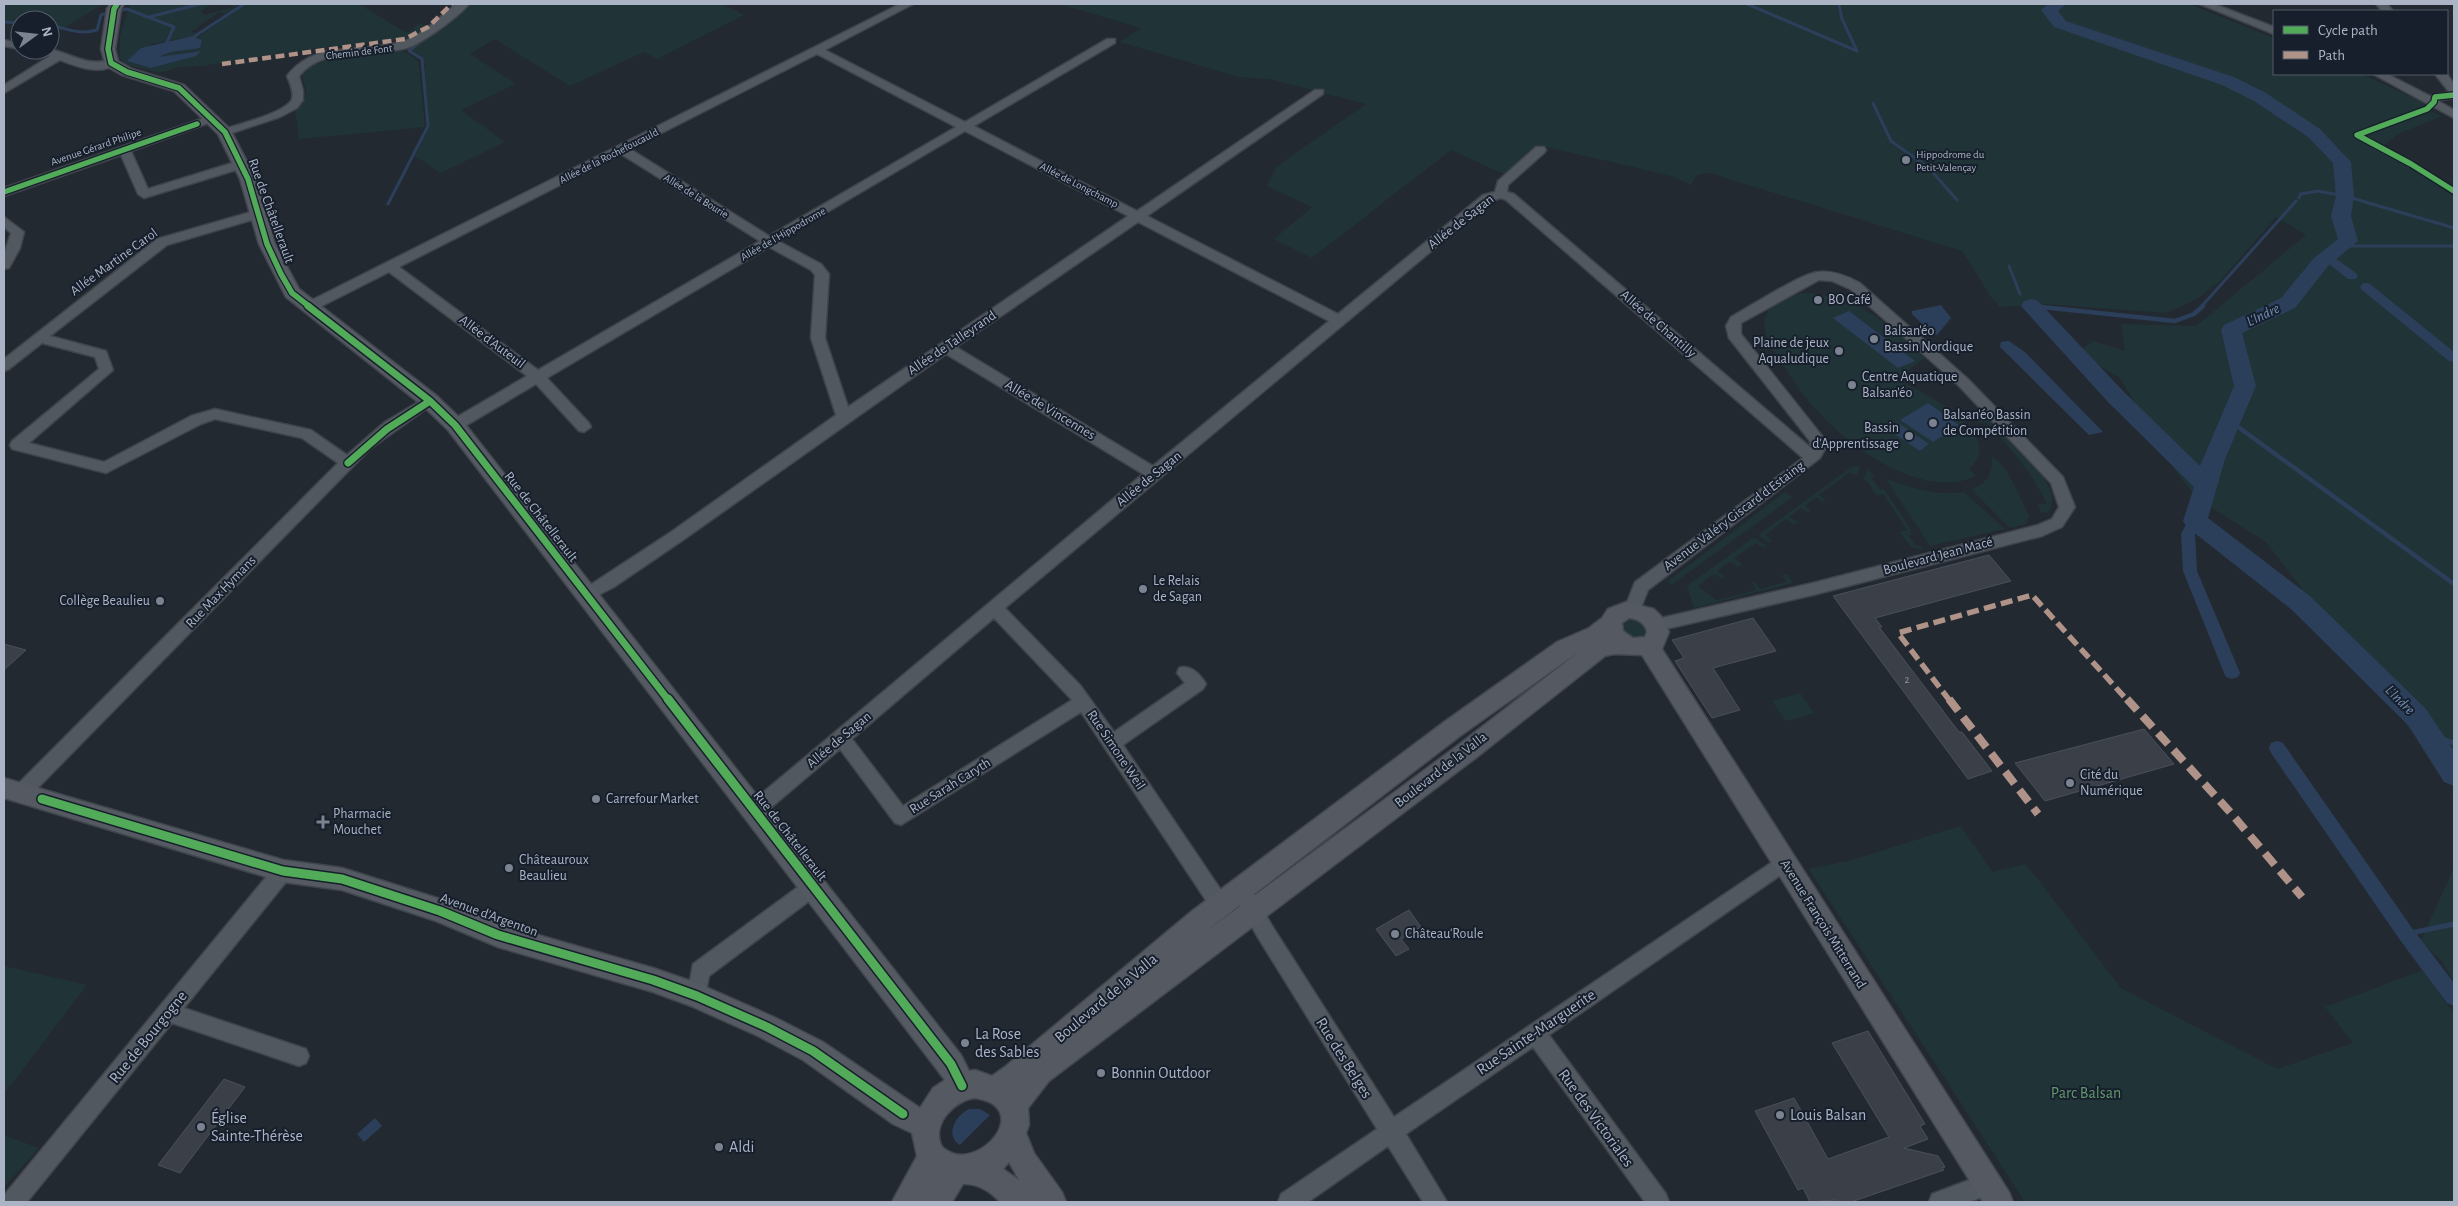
<svg xmlns="http://www.w3.org/2000/svg" width="2458" height="1206" viewBox="0 0 2458 1206" font-family="'Alegreya Sans',sans-serif">
<rect width="100%" height="100%" fill="#232931"/>
<path fill="#203337" d="M4 4H103L62 29 50 26V20H20V24L4 23Z
M130 4H212L201 11 204 15 234 7 231 4H240L225 14 222 12 218 13 191 32 198 34 194 36 151 44V68L196 56 200 53 196 51 157 58 171 52 200 48 202 40 198 37 246 4H359L405 32H409L418 24 425 25 422 30 409 38 310 49 202 66 179 67 159 73 127 65 120 58V36Z
M471 4H722L744 15 657 59 644 52 570 86 495 39 470 54 516 84 461 110 505 142 441 173 415 156 429 126 424 60 410 51Z
M1060 4H2189L2274 38V74H2361L2425 103 2424 108 2442 116 2398 134 2384 145 2454 197V787L2266 542 2196 498 2174 469 2120 378 2077 353 2093 341 2125 351 2121 324 2196 326 2306 235 2276 217 2220 281 2197 299 2166 313 2045 304 2000 307 1991 297 1962 251 1710 173 1697 175 1691 185 1672 176 1542 146 1506 175 1451 150 1312 258 1274 239 1312 207 1267 186 1276 167 1366 104 1269 79 1239 77 1120 42 1141 28Z
M403 51 416 59 419 64 425 127 299 139 295 111C311 95 306 95 302 75 314 53 378 55 403 51Z
M1801 293C1856 294 1887 322 1925 358L1896 379C1920 391 2010 433 1969 469L1976 476C1921 502 1845 444 1811 404 1801 393 1793 380 1785 367 1776 355 1759 331 1766 315 1772 303 1789 297 1801 293Z
M1978 408 2044 478C2051 490 2056 500 2048 513L2041 512 2038 504H2047C2031 471 2012 450 1987 423L1978 422 1974 418Z
M1992 456C2008 466 2021 499 2029 516L2026 524 2010 528 1971 489C1988 483 1993 474 1992 456Z
M1853 466 1860 467 1857 476 1850 472 1819 495 1826 500 1823 502 1816 497 1805 506 1811 511 1808 513 1801 508 1789 517 1797 522 1794 525 1786 519 1765 535 1772 541 1769 543 1758 535Z
M1867 470 1876 476 1871 477 1880 490 1884 489 1912 531 1910 532 1912 535 1909 536 1916 546H1922L1924 550 1911 547 1899 532 1907 530 1883 494 1876 495 1867 481 1863 479Z
M1886 479C1912 488 1936 496 1964 492L2005 529 1930 546Z
M1785 492 1793 497 1671 585 1668 581Z
M1754 537 1766 546 1763 548 1756 543 1734 558 1742 564 1738 567 1730 562 1717 571 1725 577 1722 579 1714 574 1698 586 1717 600 1756 590 1752 583 1755 582 1760 589 1786 582 1782 575 1787 574 1793 583 1694 608 1687 586Z
M1634 618 1646 623 1648 637 1635 640 1623 633V622Z
M1800 693 1814 713 1786 721 1772 701Z
M1960 826 1993 872 2026 864 2121 988 2277 1069 2353 1043 2325 1007 2423 970 2454 1014V1202H2025L1809 869 1852 860Z
M2454 868V983L2442 961 2420 942Z
M4 966 87 985 4 1094Z
M4 1135 39 1148 4 1187Z"/>
<path fill="#2c3f5a" d="M193 36 202 40 200 48 171 52 158 57 201 51 196 56 151 68 127 61 141 48Z
M1941 305 1951 318 1937 335H1933L1912 314V311Z
M1849 311 1915 361 1898 368 1833 318Z
M2009 341 2026 353 2103 432 2089 435 2000 347 2001 342Z
M1928 403 1959 425 1933 442 1900 420Z
M1897 422 1929 444 1920 451 1887 429Z
M969 1109H980L990 1115 960 1145C944 1135 956 1115 969 1109Z
M375 1118 382 1126 364 1142 357 1134Z"/>
<g fill="none" stroke-linecap="round" stroke-linejoin="round">
<path stroke="#2c3f5a" stroke-width="3" d="M1747 4 1857 51
M1839 4 1842 19 1857 51
M122 10 127 9 174 27 167 42
M149 17 200 4
M4 22 20 23
M50 25C66 29 81 35 97 30L101 15 104 14
M195 36 244 4
M1873 103 1891 141 1929 168 1957 200
M2299 198 2301 194 2318 191 2345 196 2454 228
M388 204 428 126 422 59 409 51 420 42
M2342 246H2454
M2009 266 2020 294
M2031 306 2040 307
M2201 307 2296 201"/>
<path stroke="#2c3f5a" stroke-width="4.5" d="M2031 306 2175 321 2194 314 2203 306
M2230 421 2454 584"/>
<path stroke="#2c3f5a" stroke-width="5" d="M2429 735 2454 743
M2406 934 2454 924"/>
<path fill="#2c3f5a" fill-rule="evenodd" d="M2328 253 2356 273 2358 276 2356 279H2348L2324 260 2322 257Z
M2366 283 2370 284 2454 352V362L2449 361 2362 290 2360 287 2362 284Z
M2195 516 2200 517 2202 521 2195 534 2197 571 2240 673 2238 677 2232 679 2226 677 2224 673 2183 571 2181 534 2190 517Z
M2277 741 2283 743 2412 928 2454 983V1006L2447 1003 2400 940 2271 753 2269 748 2271 743Z"/>
<path fill="#2c3f5a" fill-rule="evenodd" d="M2048 4H2066L2058 11 2066 21 2234 77 2266 93 2320 129 2351 162 2354 196 2351 216 2358 241 2328 266 2295 308 2242 333 2256 386 2225 459 2208 518 2310 596 2426 709 2454 751V786L2444 782 2408 725 2292 610 2187 527 2183 521 2194 487 2108 402 2021 306 2024 301 2031 299 2038 301 2124 392 2200 466 2234 386 2221 330 2224 325 2281 298 2314 258 2338 239 2331 216 2336 196 2333 163 2308 137 2254 101 2222 85 2054 27 2041 10Z"/>
</g>
<path fill="#3b4048" stroke="#4a505a" d="M1989 555 2011 581 1875 618 1882 627H1879L1959 732H1962L1992 771 1968 779 1833 596Z
M1753 618 1776 651 1713 668 1740 710 1712 718 1675 661 1684 658 1672 640Z
M4 644 26 650 4 670Z
M2144 729 2174 764 2045 801 2015 763Z
M1409 910 1421 927 1401 939 1409 949 1396 956 1376 929Z
M1868 1031 1925 1124 1920 1126 1928 1139 1904 1148 1938 1156 1945 1167 1942 1168 1944 1170 1851 1202H1837L1836 1200 1810 1202 1803 1188 1798 1190 1755 1111 1794 1098 1828 1159 1889 1137 1832 1043Z
M224 1079 245 1087 180 1173 158 1165Z"/>
<g fill="none" stroke-linecap="round" stroke-linejoin="round">
<defs>
<path id="minor" d="M457 4H469C458 17 423 43 407 48 372 58 324 45 299 76L303 91V100L297 108 280 117 229 134 225 136 219 132 221 130C236 125 286 113 292 99 294 92 290 83 287 76 315 39 362 54 401 42 423 36 439 16 457 4Z
M900 4H913L825 50 965 122 1107 39H1115V43L974 126 1137 211 1315 90H1323V94L1147 216 1338 314 1483 195 1495 192 1498 181 1536 147H1544L1546 150 1544 153 1508 185 1507 192 1514 194 1811 448 1810 441 1729 338 1726 326 1731 317C1749 307 1802 273 1818 272 1833 270 1847 276 1860 283L1968 379 2063 477 2075 507 2062 527 2042 536 1813 595 1657 631 1651 630 1649 625 1651 620 1657 619 1813 583 2038 525 2052 519 2059 507 2051 483 1958 385 1850 289 1832 281 1819 280 1741 323V334L1822 436 1826 447 1820 458 1648 590 1638 615 1632 616 1626 615 1624 610 1635 582 1803 458 1506 200 1501 198 1491 201 1005 608 1080 685 1114 732 1185 683 1177 673 1179 668C1190 664 1200 674 1206 684L1203 689 1123 745 1227 899 1230 905 1227 911 1220 914 1213 911 1081 712 901 825 895 823 840 749 760 817 754 819 748 817 745 811 748 805 1143 474 946 354 683 540 614 587 587 601 581 599 579 595 581 591 671 532 836 415 811 338 815 275 811 270 769 247 547 378 589 423 591 427 584 432 579 431 536 384 460 429H450L448 425 450 421 527 376 389 272 314 310 309 311 302 307 304 304ZM817 54 956 127 769 236 630 149ZM965 131 1128 216 848 407 825 338 829 274 821 264 778 241ZM621 154 760 241 538 370 399 267ZM1138 222 1329 321 1153 466 956 347ZM994 618 1072 700 903 806 852 739Z
M2200 4H2214L2274 27V34Z
M2376 4H2387L2393 11H2382Z
M4 40 20 43V49L4 46Z
M50 49C75 55 84 66 111 60L117 63C102 77 75 66 60 60L4 93V85L50 56 35 50Z
M2373 74H2387L2430 96 2449 92 2435 74H2447L2454 84V98L2440 100V102L2454 110V118Z
M213 115 219 118 217 120 131 151 148 189 242 160 246 161 248 164 246 167 144 198 138 194 121 155 4 196V188Z
M258 210 262 211 264 214 262 217 167 245 50 336 106 351 113 370 29 443 104 462 191 416 215 409 311 430 347 455 385 422 425 398 430 396 437 401 370 449 27 799 21 801 15 799 12 793 15 787 338 463 302 438 215 419 201 424 106 473 12 449 10 445 12 441 99 369 95 357 42 343 9 369 4 371V359L157 239Z
M4 217 24 232 20 248 9 268 4 269V254L11 233 4 227Z
M1784 854 1791 856 1793 862 1791 868 1549 1035 1666 1194 1669 1202H1645L1533 1047 1406 1134 1447 1202H1423L1388 1146 1308 1202H1278L1281 1194 1377 1129 1257 936 1231 889 1234 883 1241 880 1248 883 1271 924 1394 1117Z
M283 863 290 865 292 871 290 877 184 1008 306 1049 309 1056 306 1063 299 1066 172 1023 27 1202H4L5 1194 276 865Z
M813 878 820 881 823 887 820 893 709 976 704 1003 697 1006 690 1003 687 996 693 964 806 881Z
M1988 1173 1996 1176 1999 1184 1996 1192 1969 1202H1929L1932 1194Z"/>
<path id="major" d="M110 4H124L121 9 115 49 118 61 132 69 184 85 230 129 256 179 275 244 299 289 437 396 462 420 961 1055 969 1071 975 1070 992 1076 1006 1066 1192 911 1444 722 1557 642 1589 628 1602 618 1608 609 1626 602 1654 609 1661 616 1669 632 1662 649 2009 1192 2013 1202H1983L1642 655 1614 654 1605 656 1477 757 1049 1081 1028 1108 1029 1125 1026 1133 1034 1153 1062 1192 1066 1202H1000C991 1192 978 1183 963 1184L952 1202H892L917 1156 912 1133 893 1124 803 1060 758 1036 691 1006 653 992 498 947 436 921 342 890 283 882 4 798V778L283 860 342 868 440 899 500 924 653 968 697 983 776 1018 823 1042 920 1108 933 1088 945 1080 448 430 423 406 286 297 259 244 240 179 218 134 174 91 122 75 106 66 101 49 107 9ZM1629 618C1638 619 1645 623 1647 632L1645 637 1633 638 1623 631 1622 623ZM1580 651 1461 743 1201 935 1460 736ZM975 1098C980 1099 989 1101 993 1104 1020 1124 976 1166 950 1152 946 1150 943 1149 941 1145 932 1123 955 1100 975 1098ZM1009 1162 1019 1180 1003 1169Z"/>
</defs>
<use href="#minor" stroke="#3f434a" stroke-width="3"/>
<use href="#major" stroke="#40454e" stroke-width="3"/>
<use href="#minor" fill="#525860" fill-rule="evenodd"/>
<use href="#major" fill="#555a62" fill-rule="evenodd"/>
<path stroke="#af9288" stroke-width="4.5" stroke-dasharray="9 4.5" stroke-linecap="butt" d="M222 64 405 39 428 27 452 4"/>
<path stroke="#af9288" stroke-width="5.5" stroke-dasharray="12 5.5" stroke-linecap="butt" d="M1950 701 1898 633 2032 595 2128 701"/>
<path stroke="#af9288" stroke-width="8" stroke-dasharray="15 8" stroke-linecap="butt" d="M1949 699 2038 814
M2127 699 2230 812 2302 897"/>
<defs>
<path id="cycleway-far2" d="M117 4 114 9 108 49 111 63 127 72 179 88 225 132 248 179 267 244 281 274 292 293 310 307
M2454 95 2435 97 2434 102 2427 109 2357 135 2411 164 2454 191
M4 192 197 124"/>
<path id="cycleway-far1" d="M308 306 430 401 455 425 669 701
M348 463 387 429 430 401"/>
<path id="cycleway" d="M668 699 951 1064 962 1086
M42 799 283 871 342 879 440 911 498 935 653 980 697 996 767 1027 813 1051 903 1114"/>
</defs>
<use href="#cycleway-far2" stroke="#171f2c" stroke-width="8"/>
<use href="#cycleway-far1" stroke="#171f2c" stroke-width="10"/>
<use href="#cycleway" stroke="#171f2c" stroke-width="12"/>
<use href="#cycleway-far2" stroke="#51ab58" stroke-width="5.5"/>
<use href="#cycleway-far1" stroke="#51ab58" stroke-width="7"/>
<use href="#cycleway" stroke="#51ab58" stroke-width="9"/>
</g>
<g fill="#7b8391" stroke="#171f2c" stroke-width="2">
<circle cx="1906" cy="160" r="5"/>
<circle cx="1818" cy="300" r="5"/>
<circle cx="1874" cy="339" r="5"/>
<circle cx="1839" cy="351" r="5"/>
<circle cx="1852" cy="385" r="5"/>
<circle cx="1933" cy="423" r="5"/>
<circle cx="1909" cy="436" r="5"/>
<circle cx="1143" cy="589" r="5"/>
<circle cx="160" cy="601" r="5"/>
<circle cx="2070" cy="783" r="5"/>
<circle cx="596" cy="799" r="5"/>
<path d="M320.5 814.5h5v5h5v5h-5v5h-5v-5h-5v-5h5z"/>
<circle cx="509" cy="868" r="5"/>
<circle cx="1395" cy="934" r="5"/>
<circle cx="965" cy="1043" r="5"/>
<circle cx="1101" cy="1073" r="5"/>
<circle cx="1780" cy="1115" r="5"/>
<circle cx="201" cy="1127" r="5"/>
<circle cx="719" cy="1147" r="5"/>
</g>
<g text-anchor="middle" dominant-baseline="central" stroke-width="4" stroke-linejoin="round" paint-order="stroke">
<g font-size="11" fill="#aab4c5" stroke="#171f2c">
<text transform="translate(359 52) rotate(-7)">Chemin de Font</text>
<text transform="translate(96 147) rotate(-19)">Avenue Gérard Philipe</text>
<text transform="translate(609 156) rotate(-27)">Allée de la Rochefoucauld</text>
<text transform="translate(1079 185) rotate(27)">Allée de Longchamp</text>
<text transform="translate(696 196) rotate(32)">Allée de la Bourie</text>
<text transform="translate(783 234) rotate(-30)">Allée de l'Hippodrome</text>
</g>
<g font-size="11" fill="#aab4c5" stroke="#171f2c" text-anchor="start">
<text x="1916" y="154">Hippodrome du<tspan x="1916" dy="13">Petit-Valençay</tspan></text>
</g>
<g font-size="11" fill="#8e97a6">
<text x="1907" y="679">2</text>
</g>
<g font-size="14" fill="#aab4c5" stroke="#171f2c">
<text transform="translate(271 211) rotate(70)">Rue de Châtellerault</text>
<text transform="translate(1461 222) rotate(-38)">Allée de Sagan</text>
<text transform="translate(114 262) rotate(-36)">Allée Martine Carol</text>
<text transform="translate(1658 324) rotate(41)">Allée de Chantilly</text>
<text transform="translate(492 342) rotate(37)">Allée d'Auteuil</text>
<text transform="translate(952 343) rotate(-34)">Allée de Talleyrand</text>
<text transform="translate(1050 410) rotate(31)">Allée de Vincennes</text>
<text transform="translate(1149 479) rotate(-39)">Allée de Sagan</text>
<text transform="translate(1734 516) rotate(-37)">Avenue Valéry Giscard d'Estaing</text>
<text transform="translate(541 517) rotate(52)">Rue de Châtellerault</text>
<text transform="translate(1938 556) rotate(-15)">Boulevard Jean Macé</text>
<text transform="translate(221 592) rotate(-46)">Rue Max Hymans</text>
<text transform="translate(839 740) rotate(-40)">Allée de Sagan</text>
<text transform="translate(1116 750) rotate(56)">Rue Simone Weil</text>
<text transform="translate(1441 770) rotate(-38)">Boulevard de la Valla</text>
<text transform="translate(950 786) rotate(-32)">Rue Sarah Caryth</text>
<text transform="translate(790 836) rotate(52)">Rue de Châtellerault</text>
<text transform="translate(489 915) rotate(20)">Avenue d'Argenton</text>
<text transform="translate(1823 924) rotate(58)">Avenue François Mitterrand</text>
</g>
<g font-size="14" fill="#aab4c5" stroke="#171f2c" text-anchor="start">
<text x="1828" y="300">BO Café</text>
<text x="1884" y="331">Balsan'éo<tspan x="1884" dy="16">Bassin Nordique</tspan></text>
<text x="1829" y="343" text-anchor="end">Plaine de jeux<tspan x="1829" dy="16">Aqualudique</tspan></text>
<text x="1862" y="377">Centre Aquatique<tspan x="1862" dy="16">Balsan'éo</tspan></text>
<text x="1943" y="415">Balsan'éo Bassin<tspan x="1943" dy="16">de Compétition</tspan></text>
<text x="1899" y="428" text-anchor="end">Bassin<tspan x="1899" dy="16">d'Apprentissage</tspan></text>
<text x="1153" y="581">Le Relais<tspan x="1153" dy="16">de Sagan</tspan></text>
<text x="150" y="601" text-anchor="end">Collège Beaulieu</text>
<text x="2080" y="775">Cité du<tspan x="2080" dy="16">Numérique</tspan></text>
<text x="606" y="799">Carrefour Market</text>
<text x="333" y="814">Pharmacie<tspan x="333" dy="16">Mouchet</tspan></text>
<text x="519" y="860">Châteauroux<tspan x="519" dy="16">Beaulieu</tspan></text>
<text x="1405" y="934">Château'Roule</text>
</g>
<g font-size="15" font-style="italic" fill="#6f8bb1" stroke="#171f2c">
<text transform="translate(2263 315) rotate(-25)">L'Indre</text>
<text transform="translate(2400 700) rotate(45)">L'Indre</text>
</g>
<g font-size="16" fill="#aab4c5" stroke="#171f2c">
<text transform="translate(1106 998) rotate(-40)">Boulevard de la Valla</text>
<text transform="translate(1536 1032) rotate(-34)">Rue Sainte-Marguerite</text>
<text transform="translate(148 1037) rotate(-51)">Rue de Bourgogne</text>
<text transform="translate(1344 1058) rotate(58)">Rue des Belges</text>
<text transform="translate(1596 1118) rotate(54)">Rue des Victoriales</text>
</g>
<g font-size="16" fill="#aab4c5" stroke="#171f2c" text-anchor="start">
<text x="975" y="1034">La Rose<tspan x="975" dy="18">des Sables</tspan></text>
<text x="1111" y="1073">Bonnin Outdoor</text>
<text x="1790" y="1115">Louis Balsan</text>
<text x="211" y="1118">Église<tspan x="211" dy="18">Sainte-Thérèse</tspan></text>
<text x="729" y="1147">Aldi</text>
</g>
<g font-size="16" fill="#61976d" stroke="#171f2c">
<text x="2086" y="1093">Parc Balsan</text>
</g>
</g>
<rect width="2458" height="1206" fill="none" stroke="#aab4c5" stroke-width="10"/>
<rect x="2273" y="10" width="175" height="65" fill="#171f2c" stroke="#525b69"/>
<rect x="2283" y="26" width="25" height="8" fill="#51ab58" stroke="#525b69"/>
<text x="2318" y="35" font-size="15" fill="#aab4c5">Cycle path</text>
<rect x="2283" y="51" width="25" height="8" fill="#af9288" stroke="#525b69"/>
<text x="2318" y="60" font-size="15" fill="#aab4c5">Path</text>
<g transform="translate(35 35) rotate(75)"><circle r="24" fill="#171f2c" stroke="#525b69"/>
<path d="M0-4L9 19L0 12L-9 19Z" fill="#7b8391"/>
<text y="-8" font-size="14" font-weight="bold" text-anchor="middle" fill="#aab4c5">N</text>
</g>
</svg>
